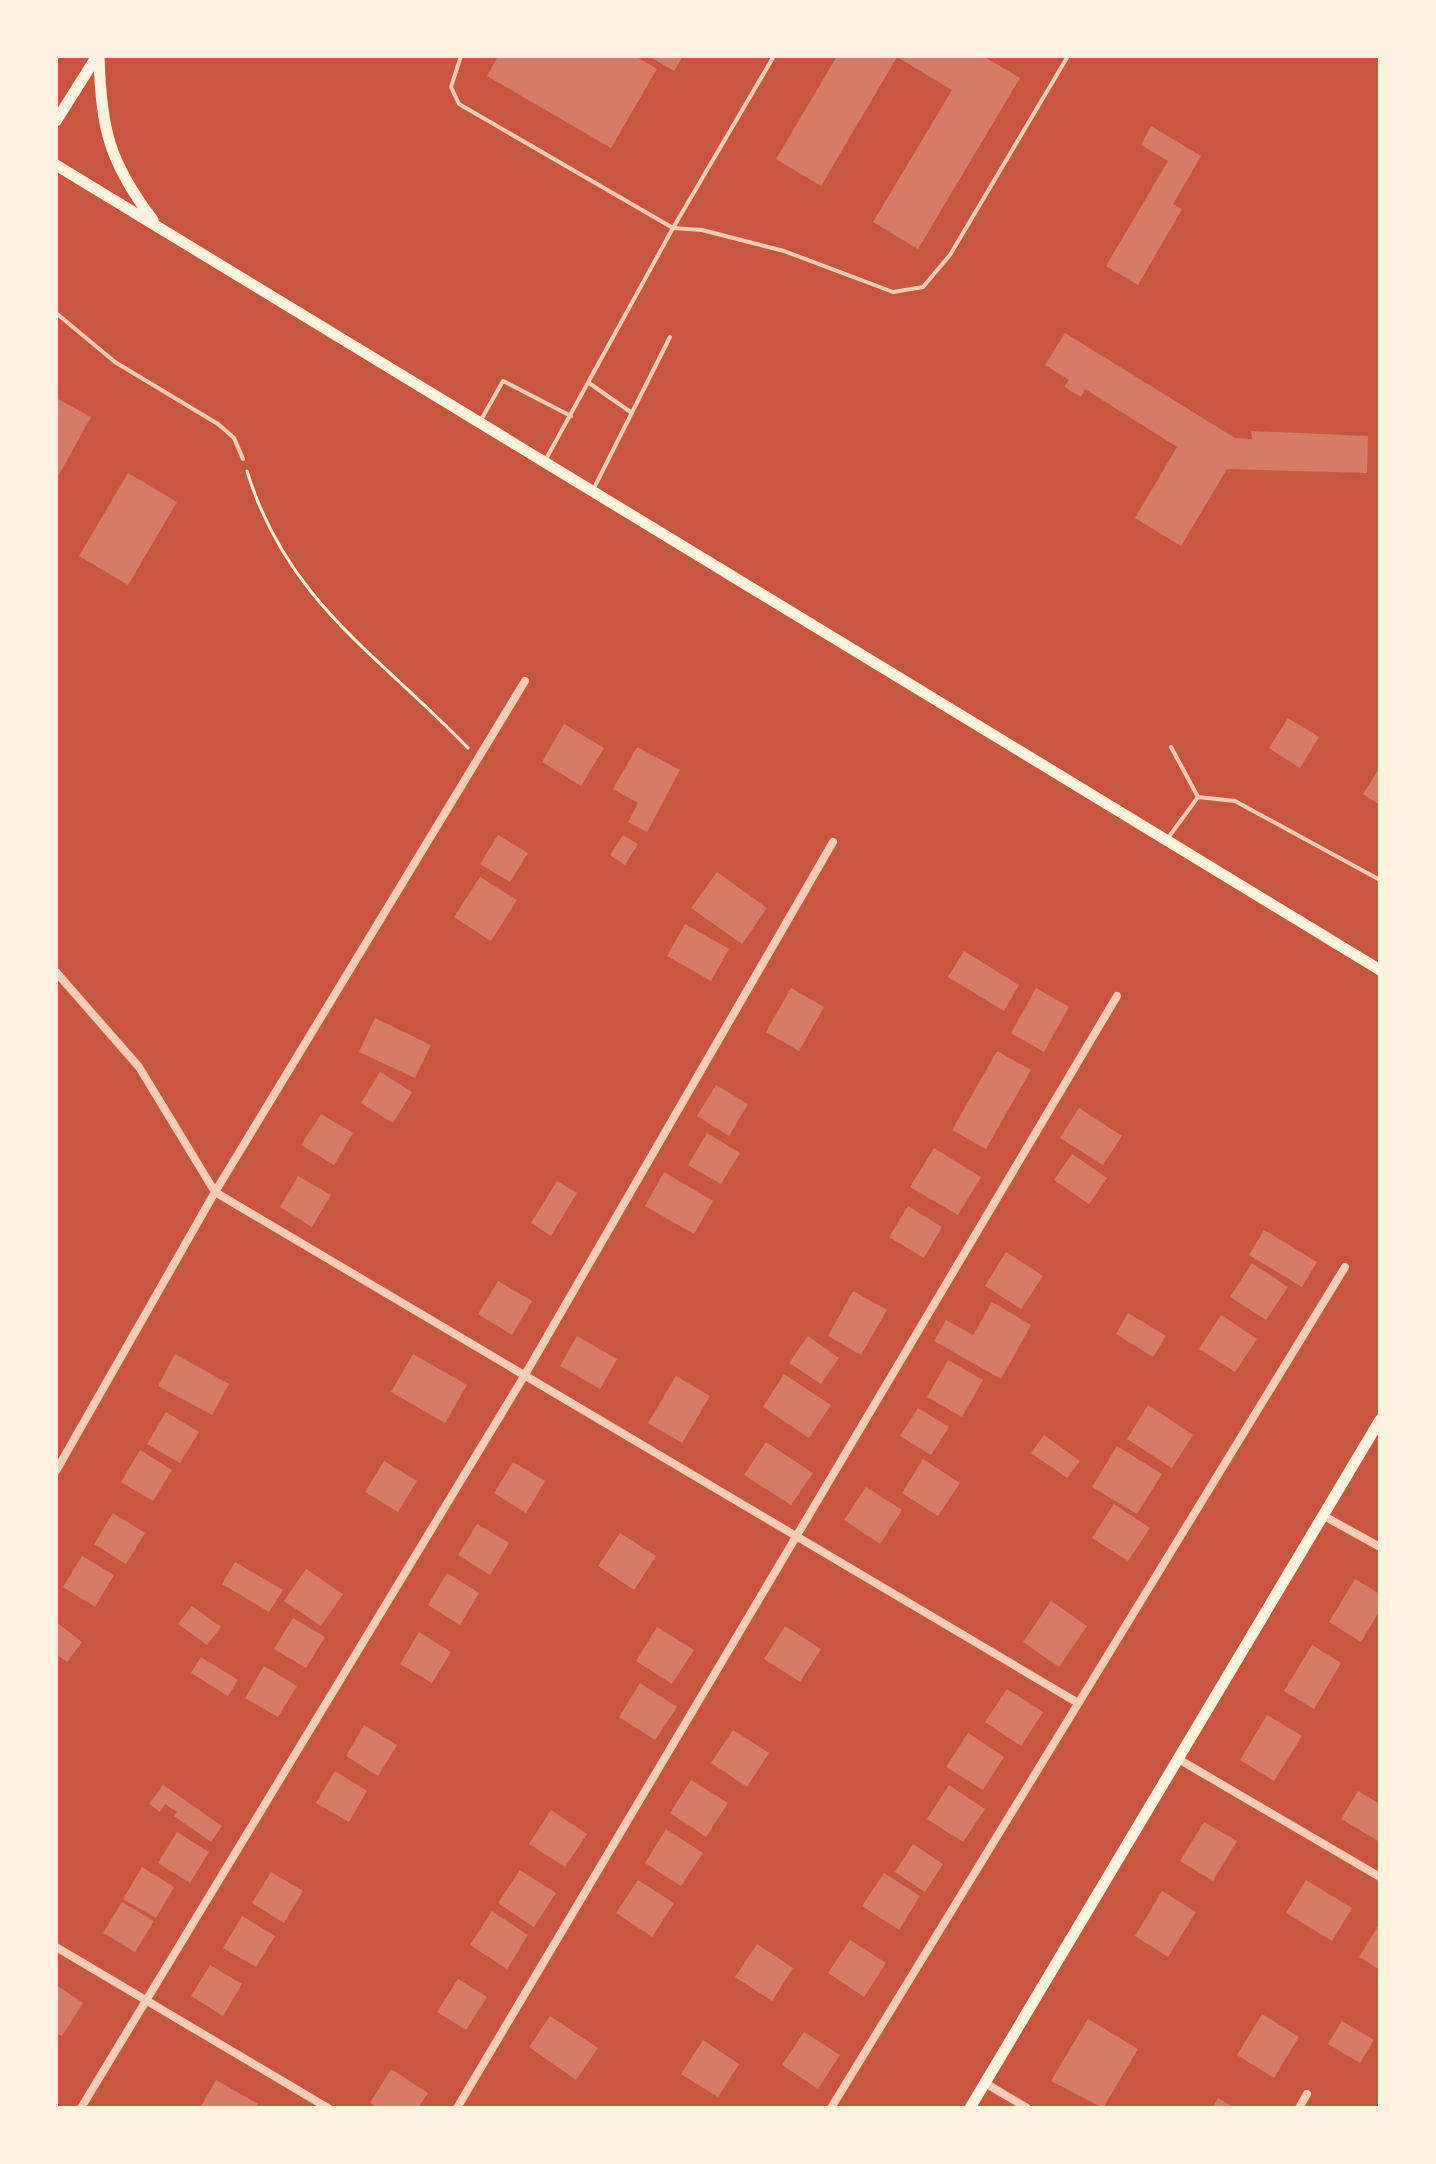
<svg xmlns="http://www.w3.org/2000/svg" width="1436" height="2164" viewBox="0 0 1436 2164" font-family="'IBM Plex Sans',sans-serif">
<rect width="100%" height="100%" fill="#c8553d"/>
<path fill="#d67c66" d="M498 56H635L657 69 611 148 487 76Z
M648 56H683L674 71Z
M837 56H983L1020 78 918 249 873 222 952 90 897 57 821 186 776 159Z
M1151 126 1201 156 1173 204 1182 209 1138 285 1106 266 1168 161 1141 145Z
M1065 333 1235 438 1252 439 1251 431 1368 436 1367 473 1227 469 1181 546 1135 518 1177 447 1085 389 1081 397 1064 387 1069 380 1045 365Z
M56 398 91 417 56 480Z
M128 473 177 502 128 585 79 556Z
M1288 718 1319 737 1300 768 1269 748Z
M564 724 604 748 581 786 542 762Z
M637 747 680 770 647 832 628 822 638 803 613 789Z
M1380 767V805L1363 794Z
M498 835 528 853 510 882 480 864Z
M623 835 638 844 625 865 610 855Z
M717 872 767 908 742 944 691 908Z
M480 877 517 900 491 941 454 917Z
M685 924 729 949 711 981 667 956Z
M964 951 1019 985 1004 1011 948 977Z
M791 988 824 1007 799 1051 766 1032Z
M1036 988 1069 1007 1044 1052 1011 1033Z
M375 1018 431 1045 415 1078 359 1052Z
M997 1051 1031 1070 986 1149 952 1130Z
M380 1072 412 1092 393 1123 361 1103Z
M716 1085 748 1104 729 1136 697 1116Z
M1079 1108 1122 1136 1103 1165 1060 1138Z
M321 1114 353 1133 334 1165 301 1145Z
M707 1133 740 1153 721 1184 688 1165Z
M934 1148 981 1177 958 1215 910 1187Z
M1072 1154 1107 1178 1089 1204 1054 1180Z
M664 1172 713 1201 694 1234 645 1206Z
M298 1176 331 1195 312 1227 280 1207Z
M557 1181 577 1193 551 1236 531 1223Z
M908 1206 942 1227 924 1258 889 1237Z
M1264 1230 1317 1262 1302 1287 1249 1255Z
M1006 1252 1043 1276 1021 1309 985 1286Z
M1252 1263 1288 1287 1266 1320 1230 1297Z
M498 1281 532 1301 512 1335 478 1314Z
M853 1291 887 1310 861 1355 828 1336Z
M992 1302 1031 1325 1001 1379 934 1341 946 1320 973 1335Z
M1128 1313 1166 1336 1153 1357 1116 1334Z
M1221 1315 1257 1339 1235 1372 1199 1349Z
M577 1336 617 1359 600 1389 560 1366Z
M808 1336 839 1358 821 1384 789 1363Z
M175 1354 229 1384 212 1415 158 1386Z
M413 1354 467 1385 445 1423 391 1392Z
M948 1360 983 1380 962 1417 927 1397Z
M784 1374 831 1405 809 1438 763 1407Z
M676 1376 710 1396 682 1443 648 1423Z
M1148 1405 1193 1435 1172 1468 1127 1439Z
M918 1408 949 1427 931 1455 900 1436Z
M166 1412 199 1432 180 1463 147 1444Z
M1044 1435 1080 1461 1067 1478 1031 1453Z
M766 1442 813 1473 791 1505 744 1475Z
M1117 1446 1162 1474 1137 1514 1092 1487Z
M140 1450 172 1470 153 1501 121 1482Z
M923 1459 960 1483 938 1516 902 1493Z
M384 1461 417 1481 398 1512 365 1492Z
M513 1462 545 1481 526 1513 494 1493Z
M866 1487 902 1510 880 1544 844 1520Z
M1114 1504 1150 1528 1128 1561 1092 1538Z
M113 1513 145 1533 126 1564 94 1544Z
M477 1524 509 1543 490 1575 458 1555Z
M620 1533 656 1556 634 1590 598 1566Z
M82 1556 114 1575 95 1607 63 1587Z
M235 1562 283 1590 269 1612 222 1584Z
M306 1569 343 1594 321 1626 284 1601Z
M447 1573 479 1593 460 1625 428 1605Z
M1355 1579 1380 1594V1610L1361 1642 1329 1622Z
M1051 1601 1087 1626 1059 1667 1023 1642Z
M192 1606 221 1627 207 1645 178 1624Z
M293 1618 325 1637 306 1668 274 1649Z
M56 1622 82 1642 67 1662 56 1654Z
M785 1626 821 1649 800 1682 764 1659Z
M657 1627 694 1650 672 1684 636 1661Z
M419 1632 451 1652 432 1683 400 1664Z
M1312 1645 1341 1663 1314 1709 1284 1691Z
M201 1657 238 1680 228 1696 191 1673Z
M264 1666 297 1686 278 1717 245 1698Z
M640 1683 677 1707 655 1740 619 1717Z
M1007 1689 1043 1712 1021 1746 985 1722Z
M1267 1715 1302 1736 1274 1781 1240 1760Z
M364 1725 397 1745 378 1776 346 1756Z
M733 1730 769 1753 747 1787 711 1763Z
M968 1733 1004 1757 983 1790 946 1767Z
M335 1771 367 1791 349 1822 316 1803Z
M691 1780 728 1803 706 1837 670 1813Z
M163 1785 222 1826 211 1842 174 1816 177 1812 165 1804 160 1812 149 1804Z
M949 1785 985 1809 963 1842 927 1819Z
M1358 1791 1380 1804V1842L1341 1819Z
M551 1810 587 1834 565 1867 529 1844Z
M1204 1822 1237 1841 1213 1881 1180 1861Z
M666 1829 703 1853 681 1886 645 1863Z
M177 1832 209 1852 190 1883 158 1863Z
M913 1844 943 1864 925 1892 895 1872Z
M142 1867 174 1887 156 1918 123 1899Z
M520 1870 556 1893 534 1927 498 1903Z
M271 1872 303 1891 284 1923 252 1903Z
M884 1873 920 1896 899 1930 862 1906Z
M638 1880 674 1903 652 1937 616 1913Z
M1306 1880 1352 1908 1332 1941 1286 1913Z
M1162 1891 1196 1912 1168 1957 1135 1936Z
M122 1902 154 1921 135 1952 103 1933Z
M492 1911 528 1935 507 1969 470 1945Z
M242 1916 275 1936 256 1967 223 1948Z
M1380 1923V1970L1359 1957Z
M850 1940 886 1963 864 1997 828 1973Z
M757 1944 793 1968 772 2001 735 1977Z
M210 1965 242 1984 223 2016 191 1996Z
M458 1979 487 1997 466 2030 437 2012Z
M56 1985 83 2003 62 2036 56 2033Z
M1262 2014 1299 2037 1274 2078 1237 2055Z
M550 2016 598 2048 576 2080 529 2047Z
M1088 2019 1138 2049 1103 2108 1051 2081Z
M1342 2021 1374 2040 1360 2063 1328 2044Z
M804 2032 840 2055 818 2089 782 2065Z
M703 2040 739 2064 718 2097 681 2074Z
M391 2069 428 2093 418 2108H378L370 2103Z
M216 2080 258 2104 256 2108H200Z
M1218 2098 1235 2108H1212Z"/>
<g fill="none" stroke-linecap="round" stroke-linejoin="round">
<path stroke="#fff3e0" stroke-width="3" d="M247 471C287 602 379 655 468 748"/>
<path stroke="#f1ccb7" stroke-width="4" d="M461 56 451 87 459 104 673 228 774 56
M56 313 115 362 218 424 234 438 243 459
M589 383 632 413
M481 420 503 381 571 416
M546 459 673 228 702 230 784 251 893 292 923 287 950 255 1068 56
M594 488 670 337
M1171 747 1198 797
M1168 838 1198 797 1235 801 1380 880"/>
<path stroke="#f1ccb7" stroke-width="8" d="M56 972 139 1067 215 1192 1078 1703
M56 1471 215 1192 525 681
M1324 1516 1380 1547
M1180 1760 1380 1877
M56 1947 328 2108
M985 2083 1027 2108
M81 2108 526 1373 833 842
M457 2108 1117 996
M831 2108 1345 1267
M1299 2108 1307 2094"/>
<path stroke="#fff3e0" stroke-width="11" d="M99 56C101 129 109 162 153 220
M56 121 97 56
M56 165 1380 970
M970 2108 1380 1420"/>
</g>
<rect width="1436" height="2164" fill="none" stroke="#fff3e0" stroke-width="116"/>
</svg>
